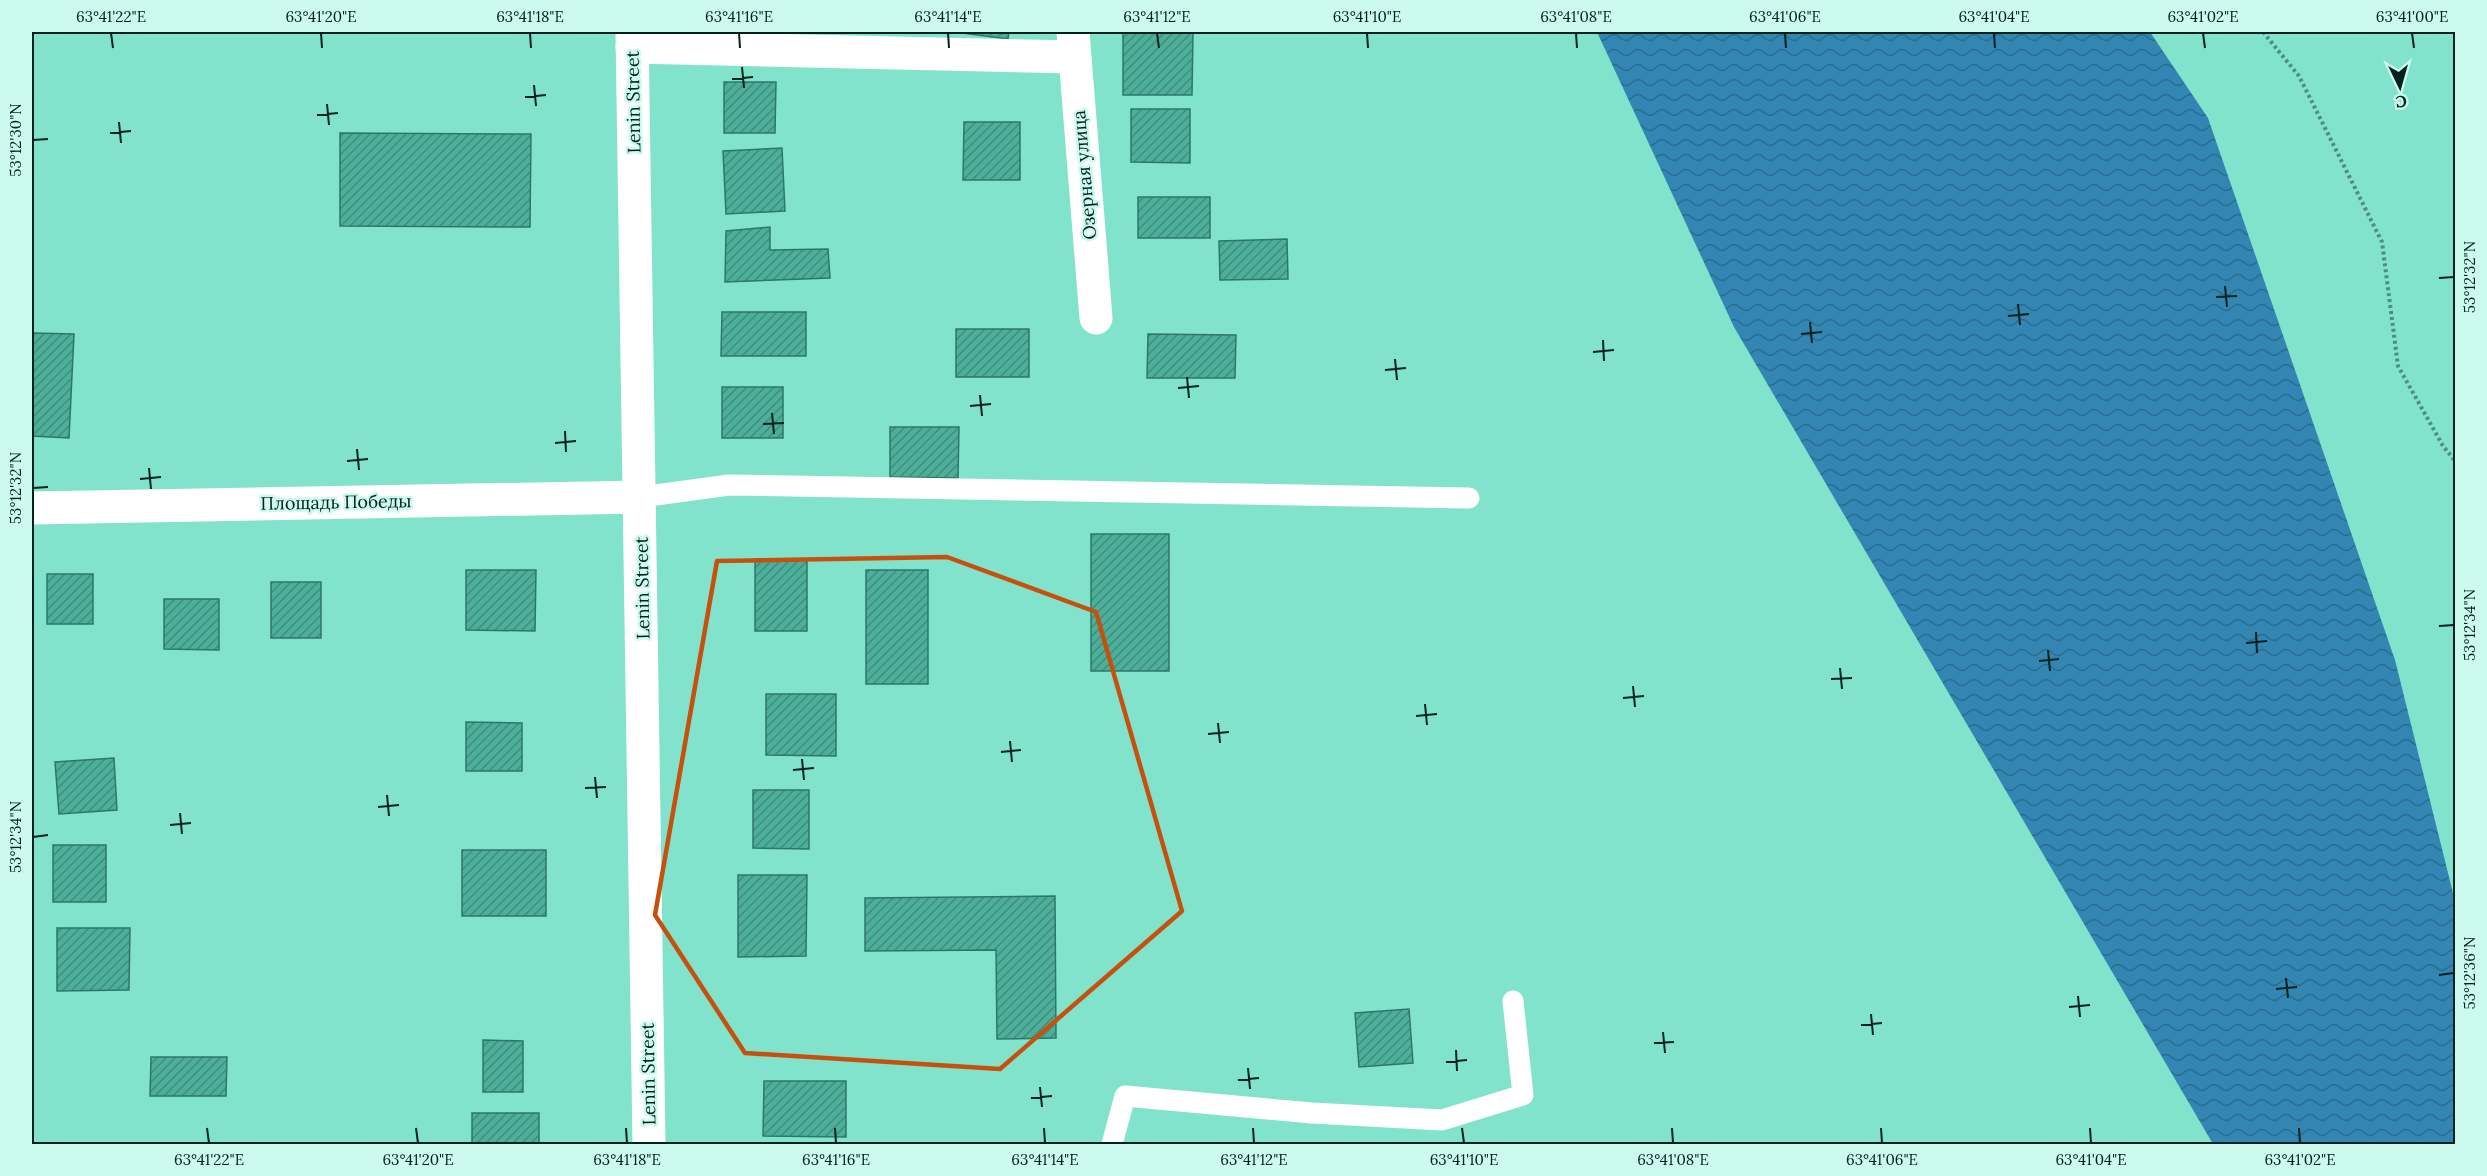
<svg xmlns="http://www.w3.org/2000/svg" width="2487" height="1176" viewBox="0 0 2487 1176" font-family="Lora,serif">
<defs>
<pattern id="water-waves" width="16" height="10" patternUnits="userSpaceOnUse" patternTransform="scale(1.5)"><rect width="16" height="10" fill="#3385b2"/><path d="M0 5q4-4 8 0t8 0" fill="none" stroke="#296c90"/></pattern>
<pattern id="building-hatch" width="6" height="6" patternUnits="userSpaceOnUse" patternTransform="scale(1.5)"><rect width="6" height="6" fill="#4daf9a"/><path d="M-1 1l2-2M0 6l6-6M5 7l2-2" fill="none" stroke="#3e8e7d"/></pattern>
</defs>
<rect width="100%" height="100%" fill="#82e3cc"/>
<path fill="url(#water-waves)" d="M1597 32H2150L2208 118 2395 660 2455 901V1144H2213L1734 327Z"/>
<path fill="url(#building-hatch)" stroke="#2c7868" stroke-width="1.5" d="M954 32H1009L1008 39Z
M1123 32H1193L1192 95H1123Z
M724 82H776L775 133H724Z
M1131 109H1190V163L1131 162Z
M964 122H1020V180H963Z
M340 133 531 134 530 227 340 226Z
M782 148 785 211 726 214 723 151Z
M1138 197H1210V238H1138Z
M770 227V250L828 249 830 278 725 282 726 231Z
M1287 239 1288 279 1220 280 1219 241Z
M722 312H806V356H721Z
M956 329H1029V377H956Z
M32 333 74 334 69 438 32 436Z
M1148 334 1236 335 1235 378H1147Z
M722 387H783V438H722Z
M890 427H959L958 478 890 477Z
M1091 534H1169V671H1091Z
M755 559H807V631H755Z
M466 570H536L535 631 466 630Z
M866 570H928V684H866Z
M47 574H93V624H47Z
M271 582H321V638H271Z
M164 599H219V650L164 649Z
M766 694H836V756L766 755Z
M466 722 522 723V771H466Z
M114 758 117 810 59 814 55 762Z
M753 790H809V849L753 848Z
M53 845H106V902H53Z
M462 850H546V916H462Z
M738 875H807L806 956 738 957Z
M1055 896 1056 1038 997 1039 996 950 865 951V898Z
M57 928H130L129 990 57 991Z
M1409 1009 1413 1063 1359 1067 1355 1013Z
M483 1040 523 1041V1092H483Z
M151 1057H227L226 1096H150Z
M764 1081H846V1137L763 1136Z
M472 1113H539V1144H472Z"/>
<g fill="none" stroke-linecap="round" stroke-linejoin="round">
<path stroke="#4b8f7f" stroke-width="4" stroke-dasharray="3 3" stroke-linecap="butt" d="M2263 32 2299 76 2382 242 2398 366 2443 446 2456 462"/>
<path stroke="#fff" stroke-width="21" d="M641 497 729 485 1469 498
M1112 1144 1125 1096 1312 1113 1442 1120 1523 1095 1513 1001"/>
<path stroke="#fff" stroke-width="33" d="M1073 32 1096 318
M632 47 1075 57
M32 508 641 497"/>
<path stroke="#fff" stroke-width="33" d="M632 32 649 1144"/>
</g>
<path fill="none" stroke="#c6510e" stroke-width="4.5" stroke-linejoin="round" d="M947 557 1096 612 1182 911 1000 1069 745 1053 655 915 717 561Z"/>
<path fill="none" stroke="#03221c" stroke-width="2" d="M111 33 113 48M321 33 322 48M530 33 531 48M739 33 740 48M948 33 949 48M1157 33 1159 48M1367 33 1368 48M1576 33 1577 48M1785 33 1786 48M1994 33 1995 48M2203 33 2205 48M2412 33 2414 48M742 67 744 88M732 79 753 77M534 85 536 106M525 97 546 95M327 104 329 125M317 115 338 113M119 122 121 143M110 133 131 131M33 140 48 139M2439 278 2454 277M2225 286 2227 307M2216 297 2237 296M2018 304 2020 325M2008 316 2029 314M1810 322 1812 343M1801 334 1822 332M1603 340 1604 361M1593 352 1614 350M1395 359 1397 380M1385 370 1406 368M1187 377 1189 398M1178 388 1199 386M980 395 982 416M970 406 991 404M772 413 774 434M763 424 784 423M565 431 566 452M555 443 576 441M357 449 359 470M347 461 368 459M149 468 151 489M140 479 161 477M33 488 48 487M2439 626 2454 625M2256 632 2257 653M2246 643 2267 641M2048 650 2050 671M2039 661 2059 659M1840 668 1842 689M1831 679 1852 678M1633 686 1635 707M1623 698 1644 696M1425 704 1427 725M1416 716 1437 714M1218 723 1220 743M1208 734 1229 732M1010 741 1012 762M1001 752 1021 750M802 759 804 780M793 770 814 768M595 777 597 798M585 788 606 787M387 795 389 816M378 807 399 805M180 813 182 834M170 825 191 823M33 837 48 835M2439 975 2454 973M2286 978 2288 998M2276 989 2297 987M2078 996 2080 1017M2069 1007 2090 1005M1871 1014 1873 1035M1861 1025 1882 1023M1663 1032 1665 1053M1654 1043 1674 1042M1456 1050 1457 1071M1446 1062 1467 1060M1248 1068 1250 1089M1238 1080 1259 1078M1040 1087 1042 1107M1031 1098 1052 1096M207 1128 209 1143M416 1128 418 1143M626 1128 627 1143M835 1128 836 1143M1044 1128 1045 1143M1253 1128 1254 1143M1462 1128 1464 1143M1672 1128 1673 1143M1881 1128 1882 1143M2090 1128 2091 1143M2299 1128 2300 1143"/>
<g text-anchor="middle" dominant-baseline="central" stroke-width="5" stroke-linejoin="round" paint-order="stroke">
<g font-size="18" fill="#03221c" stroke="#cdfaee">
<text transform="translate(633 102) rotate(-91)">Lenin Street</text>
<text transform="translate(1084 175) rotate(-95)">Озерная улица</text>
<text transform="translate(336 502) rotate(-1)">Площадь Победы</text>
<text transform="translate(642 588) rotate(-91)">Lenin Street</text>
<text transform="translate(648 1074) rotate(-91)">Lenin Street</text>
</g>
</g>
<rect width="2487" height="1176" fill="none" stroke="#cdfaee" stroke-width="66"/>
<g transform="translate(2400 87) rotate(175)" stroke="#cdfaee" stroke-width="4.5" paint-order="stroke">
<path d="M0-4.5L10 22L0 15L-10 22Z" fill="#03221c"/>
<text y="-9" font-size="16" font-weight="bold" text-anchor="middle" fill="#03221c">С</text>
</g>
<rect x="33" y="33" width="2421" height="1110" fill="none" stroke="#03221c" stroke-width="2"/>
<g font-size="15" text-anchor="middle" fill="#03221c">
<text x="111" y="22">63°41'22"E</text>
<text x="321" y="22">63°41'20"E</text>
<text x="530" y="22">63°41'18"E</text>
<text x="739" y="22">63°41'16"E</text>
<text x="948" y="22">63°41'14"E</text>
<text x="1157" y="22">63°41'12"E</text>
<text x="1367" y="22">63°41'10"E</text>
<text x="1576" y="22">63°41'08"E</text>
<text x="1785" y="22">63°41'06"E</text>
<text x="1994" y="22">63°41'04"E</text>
<text x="2203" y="22">63°41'02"E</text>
<text x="2412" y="22">63°41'00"E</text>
<text transform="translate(16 140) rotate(-90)" y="5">53°12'30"N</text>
<text transform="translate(2470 277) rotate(-90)" y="5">53°12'32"N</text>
<text transform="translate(16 488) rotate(-90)" y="5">53°12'32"N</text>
<text transform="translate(2470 625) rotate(-90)" y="5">53°12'34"N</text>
<text transform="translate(16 837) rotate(-90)" y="5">53°12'34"N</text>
<text transform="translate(2470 973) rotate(-90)" y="5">53°12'36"N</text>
<text x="209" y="1165">63°41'22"E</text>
<text x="418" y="1165">63°41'20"E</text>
<text x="627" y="1165">63°41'18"E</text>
<text x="836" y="1165">63°41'16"E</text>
<text x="1045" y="1165">63°41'14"E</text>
<text x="1254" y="1165">63°41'12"E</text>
<text x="1464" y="1165">63°41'10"E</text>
<text x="1673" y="1165">63°41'08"E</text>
<text x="1882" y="1165">63°41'06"E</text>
<text x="2091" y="1165">63°41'04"E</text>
<text x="2300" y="1165">63°41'02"E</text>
</g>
</svg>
